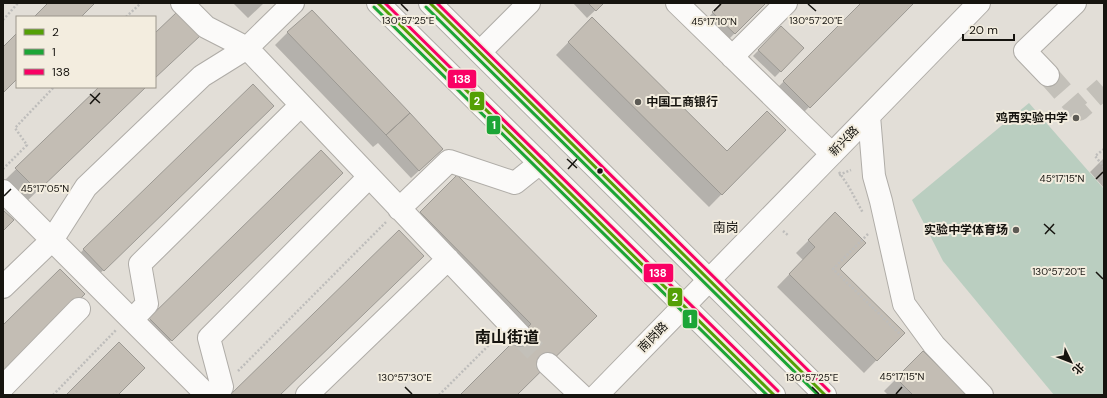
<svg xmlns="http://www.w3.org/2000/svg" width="1107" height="398" viewBox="0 0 1107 398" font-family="'DM Sans','Noto Sans SC',sans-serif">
<rect width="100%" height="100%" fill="#e2ded7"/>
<path fill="#bacec0" d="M1029 103 1104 189V395H1054L943 261 912 200Z"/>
<path fill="#0003" d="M233 3H264L248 18Z
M573 3H603L587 18Z
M722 3H765L722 46 701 25Z
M863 3H913L797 119 771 94Z
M592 18 727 152 785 130 709 207 556 55Z
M781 27 803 48 775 77 753 56Z
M288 32 434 157 411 178 378 143 373 147 275 45Z
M100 87H145L25 203 4 181Z
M260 119 91 282 72 262 84 249Z
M321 152 342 173 158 353 138 331Z
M1104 158V188L1090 172Z
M457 177 595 316 516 395H461L519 337 408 225Z
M835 214 838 269 903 333 864 373 777 287 803 260 796 253Z
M923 352 966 395H888L884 391Z"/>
<path fill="#c3bdb4" stroke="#9c9993" d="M48 3H95L81 17H34Z
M588 3H604L596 11Z
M721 3H766L735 34 712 12Z
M861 3H914L810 108 783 81Z
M312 10 410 113 386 135 287 32Z
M177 12 200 36 155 78V33Z
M592 17 727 151 767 111 786 130 722 195 568 42Z
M781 26 804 48 781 72 758 50Z
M17 33V79L3 93V47Z
M253 84 274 106 104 271 83 249Z
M99 87H146L38 191 15 168Z
M410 113 443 149 419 171 386 135Z
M321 150 343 173 172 341 149 318Z
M457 175 597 316 517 395H460L531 324 420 212Z
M3 210 14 220 3 231Z
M835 212 866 243 840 269 905 333 877 361 789 274 815 247 808 240Z
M399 230 424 256 280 395H230Z
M60 269 85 294 3 374V325Z
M119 342 145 368 118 395H66Z
M923 351 967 395H913L896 378Z"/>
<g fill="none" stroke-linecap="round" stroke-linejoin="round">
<path stroke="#c3c0b9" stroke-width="22" stroke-dasharray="22 11" stroke-linecap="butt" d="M1048 75 1079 110 1104 88
M520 335 548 364"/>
<defs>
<path id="minor" d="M182 3 206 27 247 48 520 335
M677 3 832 154
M480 52 529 3
M732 57 786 3
M1048 75 1025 51 1075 3
M869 116 874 176 881 201 904 304 934 345 982 395
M3 191 207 395
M399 209 449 161 515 183 540 163
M3 287 52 240 86 187 202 76 247 48 293 3
M132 320 147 304 140 264 301 105
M548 364 581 395
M3 387 79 309
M217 395 222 387 209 338 369 177
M307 395 448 259
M597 395 979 3"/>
<path id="major" d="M378 3 774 395
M430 3 825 395"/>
</defs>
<use href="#minor" stroke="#afaca7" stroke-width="24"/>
<use href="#major" stroke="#afaca7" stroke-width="24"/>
<path stroke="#bebdbb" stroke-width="2.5" stroke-dasharray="2 2" stroke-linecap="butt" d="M126 17 141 3
M3 20 18 3
M1104 149 1095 156 1104 167
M3 169 27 145 15 128 54 87
M839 172 849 187 863 213
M839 175 851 170
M783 231 789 236
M868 234 833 269 900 334
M238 371 386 222
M53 395 116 330
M439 395 497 337"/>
<use href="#minor" stroke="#fbfaf9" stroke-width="22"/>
<use href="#major" stroke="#fbfaf9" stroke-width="22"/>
<defs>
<path id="bus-1" d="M378 3 774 395
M430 3 825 395"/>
<path id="bus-2" d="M374 7 767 395
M426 7 818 395"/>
<path id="bus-3" d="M385 3 778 391
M437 3 829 391"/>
</defs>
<use href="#bus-1" stroke="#f3eddf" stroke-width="6"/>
<use href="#bus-2" stroke="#f3eddf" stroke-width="6"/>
<use href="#bus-3" stroke="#f3eddf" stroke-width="6"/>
<use href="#bus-1" stroke="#54a005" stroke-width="3"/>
<use href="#bus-2" stroke="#1ca536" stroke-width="3"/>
<use href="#bus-3" stroke="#f90164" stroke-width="3"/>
</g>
<path fill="none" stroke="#16140f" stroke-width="1.5" d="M401 4 408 11M808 4 816 11M714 11 721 4M90 94 100 103M90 104 100 93M567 159 577 168M568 169 577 159M1096 179 1103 172M4 196 11 189M1044 224 1055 234M1045 234 1054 224M1096 272 1103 279M405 387 412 394M812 387 819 394M896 394 902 387"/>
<g fill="#5d5b55" stroke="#f3eddf" stroke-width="1.5">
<circle cx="638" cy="102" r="4"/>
<circle cx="1076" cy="118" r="4"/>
<circle cx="1016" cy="230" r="4"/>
</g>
<circle fill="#16140f" stroke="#f3eddf" stroke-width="1.5" cx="600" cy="171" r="3.5"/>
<g text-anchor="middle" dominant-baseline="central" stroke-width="4" stroke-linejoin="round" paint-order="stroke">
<g font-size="12" font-weight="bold" fill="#16140f" stroke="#f3eddf" text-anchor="end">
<text x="646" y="102" text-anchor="start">中国工商银行</text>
<text x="1068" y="118">鸡西实验中学</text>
<text x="1008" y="230">实验中学体育场</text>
</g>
<g font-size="12" fill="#16140f" stroke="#f3eddf">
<text transform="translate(844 141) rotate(-46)">新兴路</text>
<text transform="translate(653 337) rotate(-46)">南岗路</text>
</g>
<g font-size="13" fill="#16140f" stroke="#f3eddf">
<text x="726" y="227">南岗</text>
</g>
<g font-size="16" font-weight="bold" fill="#16140f" stroke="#f3eddf">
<text x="507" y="337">南山街道</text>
</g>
</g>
<g font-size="10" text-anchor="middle" fill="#16140f" stroke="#f3eddf" stroke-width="4" stroke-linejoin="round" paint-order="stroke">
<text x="408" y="24">130°57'25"E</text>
<text x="816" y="24">130°57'20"E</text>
<text x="714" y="25">45°17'10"N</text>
<text x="1062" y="182">45°17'15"N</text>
<text x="45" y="192">45°17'05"N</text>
<text x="1059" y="275">130°57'20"E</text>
<text x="902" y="380">45°17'15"N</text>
<text x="405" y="381">130°57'30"E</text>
<text x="812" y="381">130°57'25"E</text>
</g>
<g stroke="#f3eddf" stroke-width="1.5">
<rect x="447" y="69" width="30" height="20" rx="4" fill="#f90164"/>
<rect x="469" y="91" width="16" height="20" rx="4" fill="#54a005"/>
<rect x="486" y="115" width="15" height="20" rx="4" fill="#1ca536"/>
<rect x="643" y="263" width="31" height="20" rx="4" fill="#f90164"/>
<rect x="667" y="287" width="16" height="20" rx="4" fill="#54a005"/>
<rect x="682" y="309" width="16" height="20" rx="4" fill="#1ca536"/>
</g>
<g font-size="11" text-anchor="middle" font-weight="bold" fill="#fff">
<text x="462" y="83">138</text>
<text x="477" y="105">2</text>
<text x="494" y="129">1</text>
<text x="658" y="277">138</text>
<text x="675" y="301">2</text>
<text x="690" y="323">1</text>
</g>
<rect width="1107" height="398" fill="none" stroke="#16140f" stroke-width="8"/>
<rect x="16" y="16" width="140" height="72" fill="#f3eddf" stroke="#9b968c"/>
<rect x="24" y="29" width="20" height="6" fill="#54a005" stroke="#9b968c"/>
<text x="52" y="36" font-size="12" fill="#16140f">2</text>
<rect x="24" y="49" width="20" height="6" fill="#1ca536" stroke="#9b968c"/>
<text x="52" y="56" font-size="12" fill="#16140f">1</text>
<rect x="24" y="69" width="20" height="6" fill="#f90164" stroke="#9b968c"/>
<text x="52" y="76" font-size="12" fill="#16140f">138</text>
<g transform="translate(1071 362) rotate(133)" stroke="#f3eddf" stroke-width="3" paint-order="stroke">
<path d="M0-3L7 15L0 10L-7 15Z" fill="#16140f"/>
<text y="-6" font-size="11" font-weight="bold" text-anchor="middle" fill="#16140f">北</text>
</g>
<path d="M963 34v6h51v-6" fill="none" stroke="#16140f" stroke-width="2"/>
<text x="969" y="34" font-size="12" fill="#16140f" stroke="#f3eddf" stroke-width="3" paint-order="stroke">20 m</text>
</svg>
